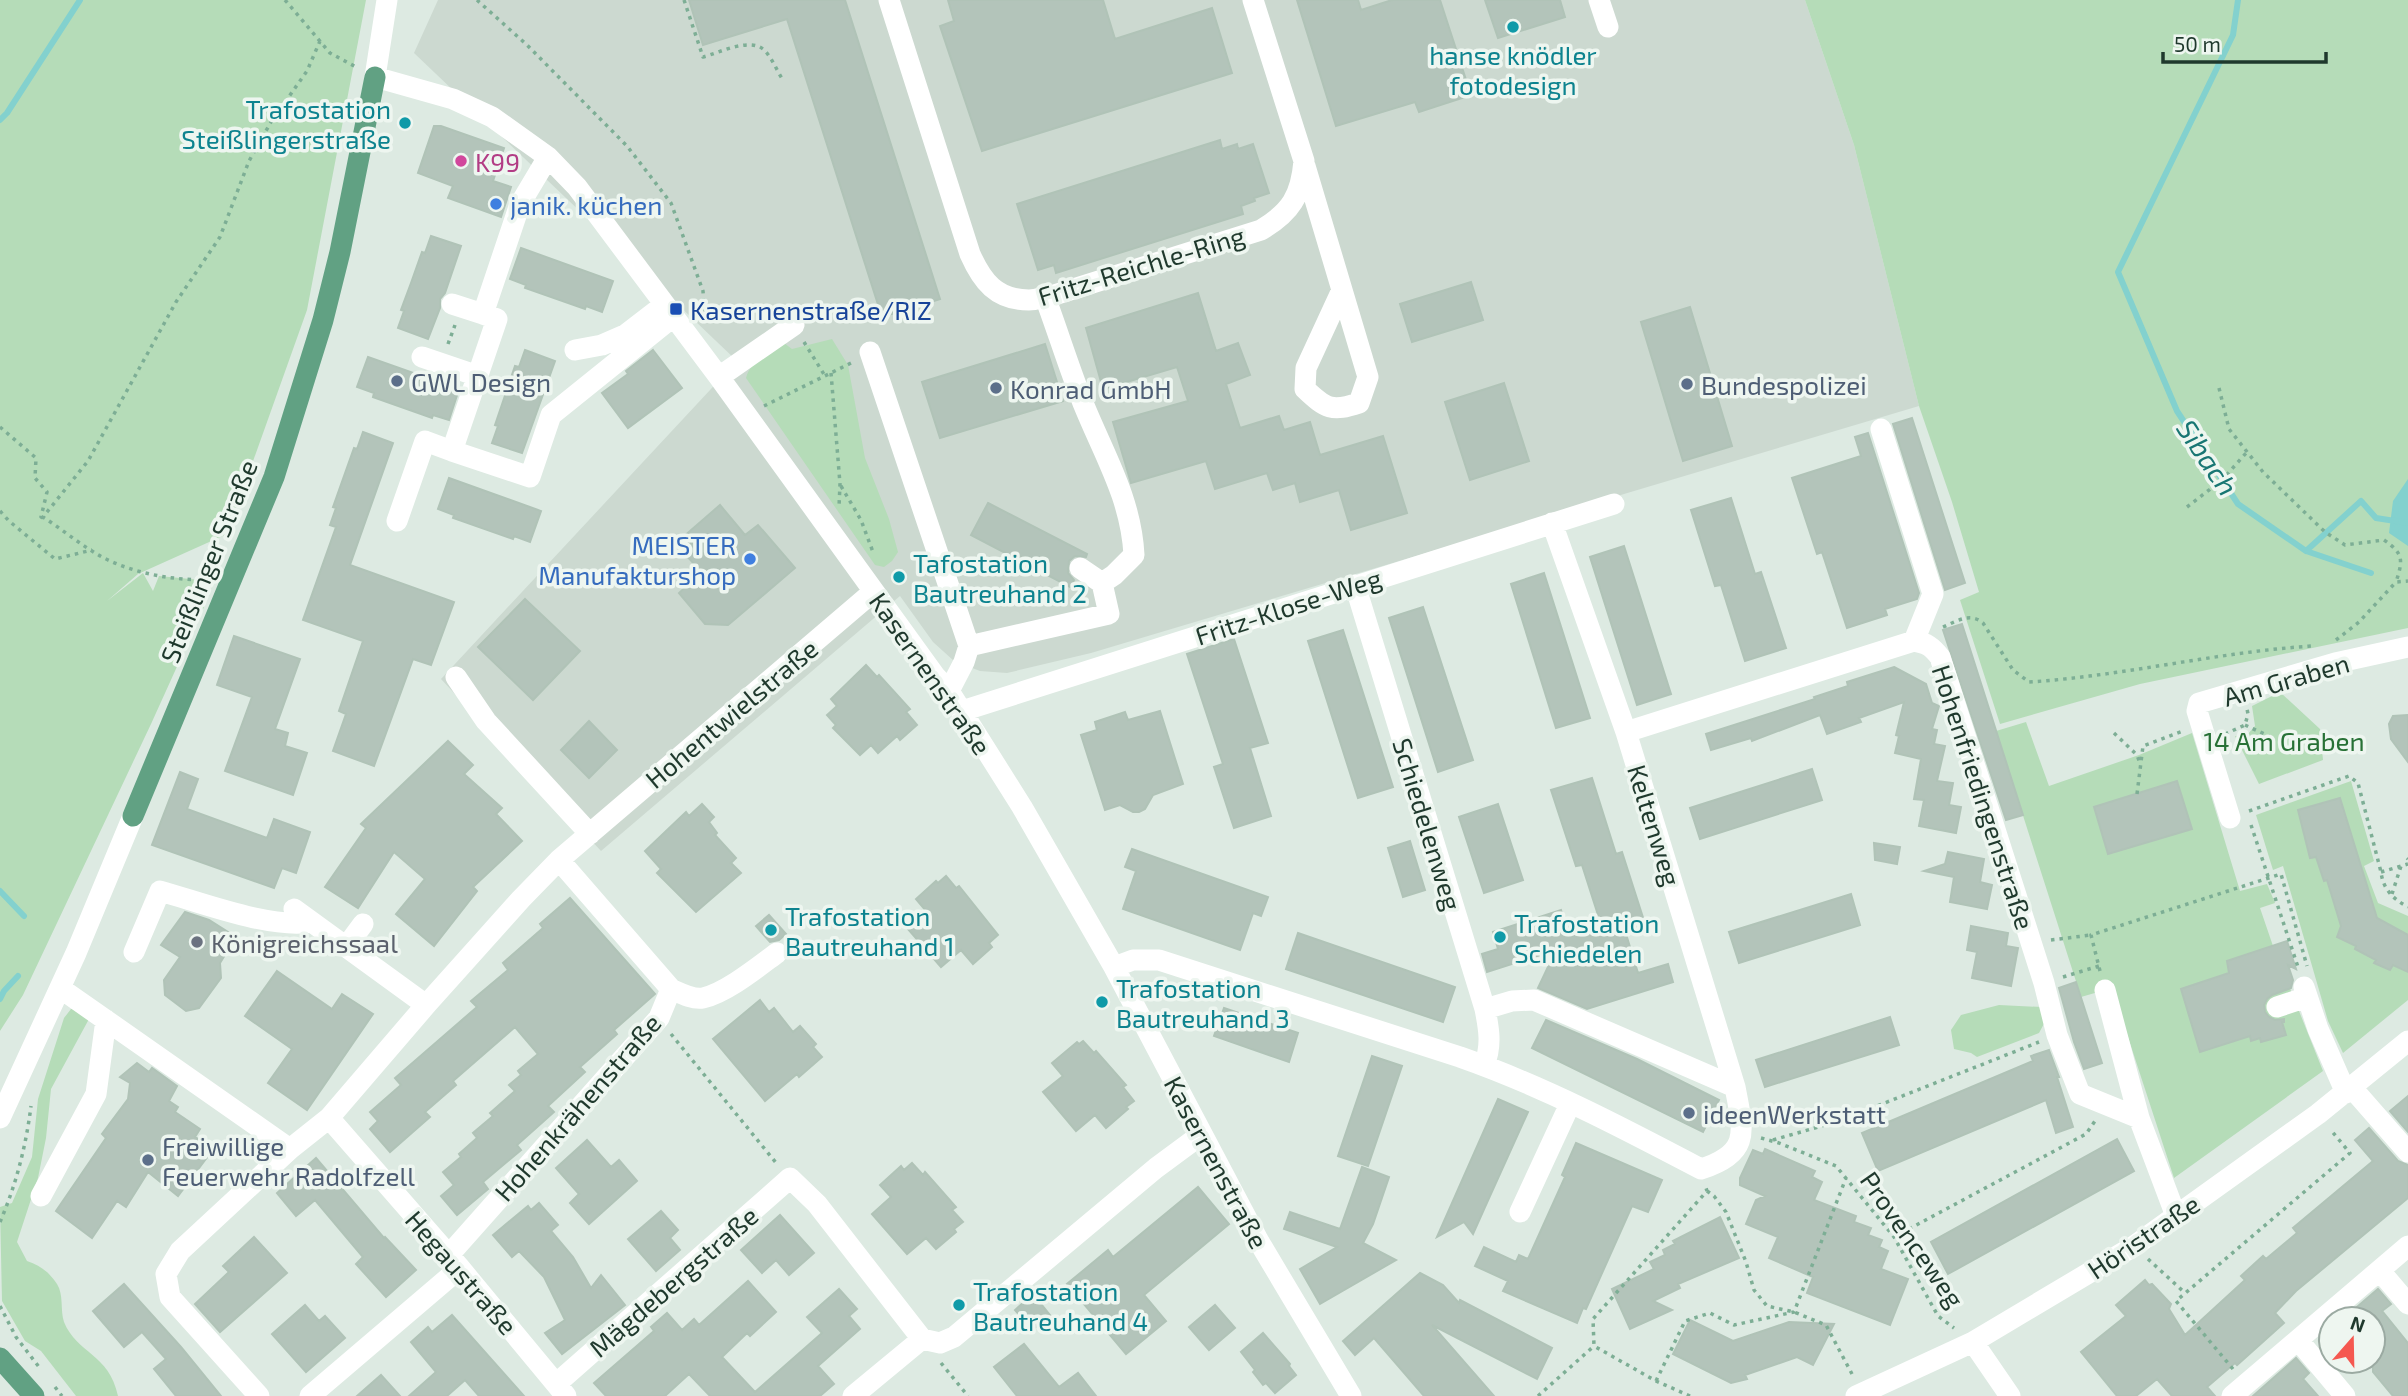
<svg xmlns="http://www.w3.org/2000/svg" width="2408" height="1396" viewBox="0 0 2408 1396" font-family="'Exo 2',sans-serif">
<rect width="100%" height="100%" fill="#ddeae2"/>
<path fill="#ccd9d0" d="M438 0H1805L1854 145 1919 406 1091 653 1007 673 980 671 954 661 933 642 900 596 601 851 441 679 737 361 414 53Z"/>
<path fill="#b5dcb8" d="M0 0H366L307 310 227 534 138 574 107 601 143 573 153 591 159 576 201 580 204 607 151 724 23 995 0 1031Z
M1805 0H2408V628L2140 684 2000 724 1960 600 1979 592 1952 502 1919 406 1854 145Z
M832 339 848 365 865 458 889 519 898 552 892 561 884 567 875 565 746 378C750 361 770 352 784 343L792 349Z
M2280 692 2320 729 2323 760 2259 784 2235 736 2247 735 2255 726 2252 706Z
M2026 722 2049 786 2139 755 2192 733 2240 891 2267 884 2275 903 2260 908 2273 946 2323 1071 2174 1178 2112 988 2081 997 1996 731Z
M2351 781 2374 861 2364 866 2378 903 2408 916V1000L2343 1053 2328 1021 2283 866 2273 870 2256 815Z
M1999 1005 2042 1007 2046 1020 2039 1033 1977 1057 1971 1053 1954 1049 1951 1030 1961 1015Z
M71 1009 85 1011 89 1019 51 1089 46 1138 38 1178 17 1242 27 1261C41 1266 49 1272 57 1284 64 1295 60 1310 64 1322 77 1354 109 1353 118 1396H76L41 1351 25 1341 2 1301 0 1207 12 1203 32 1157 38 1099 64 1018Z"/>
<path fill="#83d1ce" d="M2408 479V546L2389 533 2393 501Z"/>
<g fill="none" stroke-linecap="round" stroke-linejoin="round">
<path stroke="#83d1ce" stroke-width="6" d="M2238 0 2233 35 2118 272 2177 411 2238 504 2306 551 2371 573
M0 120 7 113 80 0
M2306 551 2361 501 2376 518 2408 523
M0 891 24 916
M0 999 4 991 18 976"/>
</g>
<path fill="#b3c4ba" stroke="#b0c3b7" stroke-width="2" d="M689 0H845L940 299 882 317 787 19 703 45Z
M948 0H1103L1115 39 1212 8 1232 73 982 151 940 26 954 21Z
M1297 0H1358L1361 10 1392 0H1440L1471 95 1419 112 1415 102 1336 126Z
M1485 0H1560L1565 17 1498 38Z
M434 126H441L504 148 493 181 511 187 501 217 448 198 453 186 418 173Z
M1220 140 1222 149 1237 144 1238 149 1253 144 1269 193 1254 198 1255 201 1241 206 1243 214 1056 273 1054 265 1038 270 1017 204Z
M431 236 461 246 445 293 440 299V308L428 339 398 328 404 311 401 310 411 283 422 252 425 253Z
M521 248 613 281 602 312 586 306 585 309 525 288 526 285 510 279Z
M1471 282 1483 320 1412 342 1400 304Z
M1198 293 1216 351 1238 343 1250 375 1226 384 1240 428 1279 416 1284 430 1310 422 1320 455 1383 436 1407 513 1351 530 1339 490 1300 502 1295 483 1273 490 1267 473 1215 489 1206 461 1131 483 1113 422 1188 401 1177 367 1103 389 1086 328Z
M1690 307 1732 446 1683 461 1641 322Z
M1045 344 1063 401 940 438 922 382Z
M525 350 555 361 522 453 492 443 498 426 495 425 515 366 519 367Z
M653 350 682 388 628 428 602 393 628 374 626 371Z
M368 357 459 389 449 420 433 415 432 418 373 397 374 393 357 387Z
M1504 383 1529 461 1470 480 1445 402Z
M1912 418 1965 583 1945 590 1893 424Z
M363 432 393 443 350 565 454 602 431 665 413 659 374 766 333 751 346 714 339 711 363 641 303 620 336 527 330 525 336 508 333 507 354 448 357 449Z
M1868 433 1919 593 1917 599 1885 609 1887 615 1847 628 1822 552 1817 554 1792 478 1861 456 1855 437Z
M449 478 541 511 530 542 514 536 513 539 453 518 454 515 438 509Z
M1731 498 1755 574 1761 572 1786 648 1745 661 1721 585 1715 586 1691 510Z
M988 503 1087 554 1086 557 1075 556 1069 561 1068 573 1074 580 1070 587 971 535Z
M720 505 745 535 758 525 795 568 728 625 705 624 679 593 690 583 683 576 696 566 686 555 693 549 683 537Z
M1624 546 1671 694 1637 705 1590 557Z
M1544 573 1590 718 1556 728 1511 584Z
M525 599 580 651 533 700 478 647Z
M1423 607 1473 760 1438 772 1389 618Z
M1962 624 2023 815 2006 820 1943 630Z
M1343 630 1393 787 1358 798 1308 641Z
M234 636 300 659 275 729 288 733 285 746 307 753 293 795 225 771 252 697 217 685Z
M1234 639 1268 743 1250 748 1271 816 1234 828 1214 767 1223 764 1187 654Z
M866 665 877 677 879 675 910 709 906 712 917 725 900 740 897 736 878 753 871 745 860 755 833 728 836 725 827 715 837 706 831 699Z
M1894 667 1926 684 1932 703 1939 706 1932 729 1937 730 1934 744 1945 746 1937 781 1953 783 1949 805 1961 807 1956 833 1919 826 1924 800 1914 799 1921 759 1895 753 1899 736 1896 735 1904 702 1859 718 1861 722 1827 734 1820 715 1752 741 1751 738 1711 750 1706 734 1815 699 1814 697 1848 686 1847 682Z
M1160 711 1183 784 1153 795 1145 809 1139 812H1133L1120 805 1105 810 1081 735 1097 730 1095 722 1125 712 1128 720Z
M2408 715V762L2391 739 2389 724 2393 716Z
M589 721 617 750 589 778 561 750Z
M448 741 473 765 464 774 502 808 496 814 522 841 473 887 477 891 434 946 396 914 425 879 394 852 358 908 325 887 366 828 361 824Z
M1812 769 1822 800 1700 839 1690 808Z
M180 772 198 779 187 809 267 838 274 819 310 832 296 873 282 868 274 888 152 845Z
M1592 778 1616 854 1622 852 1646 927 1626 934 1638 973 1668 964 1673 982 1587 1009 1538 988 1556 950 1487 972 1482 954 1498 949 1493 932 1561 910 1566 927 1598 915 1582 865 1576 866 1551 790Z
M2177 781 2192 829 2108 854 2094 807Z
M2340 798 2377 918 2408 935V972L2393 965 2390 970 2374 963 2376 960 2355 949 2356 946 2337 937 2341 926 2327 880 2324 881 2316 857 2310 858 2298 810Z
M702 804 714 817 709 822 717 833 715 835 736 858 731 863 741 873 696 912 657 873 661 869 645 851 686 812 689 816Z
M1498 804 1523 880 1484 893 1459 817Z
M1410 841 1425 890 1403 897 1388 848Z
M1874 843 1900 847 1897 864 1875 860Z
M1132 849 1268 897 1261 916 1253 913 1240 950 1123 909 1136 871 1125 867Z
M1948 852 1984 859 1980 882 1992 885 1987 909 1950 902 1954 877 1924 871 1945 864Z
M946 876 956 888 959 886 998 935 989 943 992 947 973 964 961 950 941 967 908 929 927 912 916 899 936 881 938 883Z
M1851 894 1860 925 1739 963 1729 932Z
M570 898 655 994 614 1030 617 1034 580 1067 585 1072 548 1106 554 1112 517 1145 521 1150 483 1182 488 1189 457 1215 441 1196 454 1185 443 1172 461 1157 459 1154 477 1138 473 1133 493 1116 490 1113 515 1091 509 1085 521 1075 518 1071 538 1054 515 1027 453 1081 456 1085 425 1112 430 1117 390 1152 370 1129 378 1121 370 1112 401 1085 395 1078 477 1007 471 1001 508 970 503 963 543 928 540 924Z
M185 912 209 920 236 937 220 963 221 978 199 1008 186 1011 165 995 164 980 180 957 161 945Z
M769 915 786 934 779 940 770 942 756 926Z
M1971 926 2008 933 2006 946 2018 948 2011 986 1972 978 1977 952 1967 950Z
M1298 933 1455 987 1443 1022 1286 969Z
M2287 941 2296 969 2288 965 2293 980 2291 988 2272 995 2267 999 2264 1005 2265 1012 2269 1017 2275 1020 2284 1019V1022H2282L2286 1035 2261 1042 2260 1038 2251 1041 2250 1036 2200 1052 2181 989 2229 973 2227 961Z
M277 971 332 1009 342 994 373 1014 307 1110 268 1083 292 1049 245 1016Z
M2076 982 2102 1063 2084 1069 2074 1042 2059 988Z
M760 1000 769 1012 774 1008 793 1032 800 1026 816 1044 813 1047 822 1057 799 1077 797 1074 765 1101 713 1039Z
M1224 1008 1298 1033 1289 1062 1214 1036Z
M1890 1017 1899 1045 1765 1087 1756 1060Z
M1546 1020 1637 1059 1719 1100 1703 1132 1532 1048Z
M1083 1041 1094 1053 1096 1051 1126 1085 1123 1087 1134 1101 1126 1107 1128 1109 1106 1128 1095 1115 1076 1131 1043 1092 1063 1076 1052 1063 1077 1042 1079 1044Z
M2049 1050 2059 1077H2057L2073 1127 2056 1133 2046 1100 1878 1171 1862 1133 2033 1061 2031 1056Z
M1372 1056 1402 1066 1368 1166 1338 1156Z
M137 1063 149 1072 152 1068 177 1086 169 1101 178 1107 175 1112 200 1129 195 1137 214 1148 178 1196 148 1172 126 1207 117 1201 92 1238 56 1211 106 1138 102 1134 128 1099 130 1083 120 1077Z
M2408 1096V1132L2390 1111Z
M1498 1099 1528 1112 1485 1207 1473 1234 1464 1222 1437 1237Z
M2369 1128 2398 1161 2408 1165V1198L2296 1291 2275 1313 2284 1323 2237 1365 2235 1363 2207 1387 2215 1396H2172L2157 1379 2136 1396H2117L2081 1352 2126 1316 2116 1305 2145 1280 2149 1285 2152 1284 2171 1304 2169 1309 2185 1335 2245 1280 2241 1276 2263 1256 2266 1259 2297 1233 2293 1228 2373 1161 2355 1140Z
M2117 1139 2134 1171 1948 1274 1931 1242Z
M587 1140 611 1167 619 1160 637 1181 589 1224 570 1203 579 1194 556 1168Z
M1576 1143 1662 1180 1648 1212 1632 1206 1586 1309 1583 1308 1577 1323 1503 1291 1508 1281 1475 1266 1484 1247 1516 1262 1519 1255 1528 1259 1565 1177 1562 1175Z
M1765 1149 1815 1171 1812 1177 1822 1182 1814 1200 1856 1216 1854 1222 1871 1228 1868 1235 1882 1240 1879 1247 1888 1251 1881 1269 1908 1279 1890 1325 1807 1293 1813 1277 1769 1258 1778 1237 1746 1224 1756 1200 1765 1196 1740 1185V1178L1753 1150 1763 1154Z
M316 1158 384 1238 385 1237 416 1270 386 1297 356 1264 363 1257 315 1200 296 1216 277 1193Z
M912 1163 923 1175 925 1172 956 1207 952 1210 963 1222 954 1229 956 1232 936 1249 926 1238 907 1254 872 1214 891 1197 880 1185 901 1166 904 1170Z
M1362 1167 1389 1177 1373 1224 1363 1243 1396 1260 1320 1304 1300 1269 1337 1247 1284 1229 1290 1212 1340 1229Z
M1198 1187 1229 1224 1144 1295 1166 1321 1126 1354 1067 1284 1108 1250 1113 1257Z
M539 1203 558 1225 551 1231 573 1257 591 1288 601 1275 625 1305 562 1354 545 1333 565 1320 544 1277 519 1251 512 1257 493 1235 528 1206 531 1210Z
M661 1211 678 1230 670 1238 680 1250 656 1271 628 1239Z
M780 1215 814 1253 789 1275 776 1260 762 1273 741 1250Z
M1720 1217 1739 1258 1678 1284 1680 1288 1653 1301 1672 1310 1630 1329 1612 1289 1654 1269 1650 1262 1665 1255 1663 1250 1675 1244 1673 1241Z
M254 1237 287 1273 220 1332 195 1304 229 1272 223 1266Z
M1420 1273 1443 1285 1459 1303 1460 1300 1552 1348 1537 1379 1432 1325 1494 1396H1424L1374 1338 1355 1355 1343 1341Z
M748 1281 776 1312 750 1336 747 1333 722 1357 755 1392 822 1333 807 1317 839 1289 857 1309 849 1316 860 1329 818 1366 834 1384 820 1396H710L689 1374 665 1396H606L594 1383 654 1331 651 1327 667 1313 682 1330 694 1319 699 1325Z
M124 1284 181 1347 221 1396H176L154 1369 166 1359 142 1332 124 1347 93 1311Z
M2378 1289 2391 1304 2382 1311 2408 1343V1396H2393L2373 1372V1319H2343Z
M1033 1294 1050 1315 1032 1330 1015 1310Z
M305 1305 319 1321 325 1316 345 1338 306 1372 272 1334Z
M1215 1305 1235 1328 1209 1350 1189 1327Z
M452 1315 524 1396H479L465 1380 447 1396H409L436 1372 411 1342 428 1327 432 1332Z
M1690 1320 1733 1341 1789 1322 1834 1324 1813 1365 1797 1357 1745 1375 1747 1379 1731 1383 1673 1354Z
M1263 1333 1290 1364 1289 1366 1296 1375 1275 1393 1266 1383 1263 1385 1253 1372 1255 1370 1241 1352Z
M1024 1344 1059 1387 1078 1373 1096 1396H1017L994 1367Z
M2296 1358 2309 1373 2303 1379 2318 1396H2253Z
M381 1375 400 1396H357Z"/>
<g fill="none" stroke-linecap="round" stroke-linejoin="round">
<path stroke="#7dae95" stroke-width="3.5" stroke-dasharray="3.5 5" stroke-linecap="butt" d="M285 0 330 53 356 67
M477 0 527 45 627 146 671 203 703 291 705 322
M684 0 703 57C719 53 753 35 766 52 773 60 777 71 783 80
M804 342 825 376
M448 344 455 325
M831 373 840 484 839 507
M2219 388 2229 429 2263 472 2325 532 2345 545 2384 540C2404 554 2403 560 2396 582
M764 406 851 363
M0 427 36 458 35 478 47 492 41 517 43 518
M841 486 861 520 873 552
M2187 507 2222 480 2247 452
M0 511 9 521 55 559 92 550
M208 580C172 580 135 574 102 557 82 546 63 530 43 517L88 461 176 302 220 237 249 161 271 122 307 71 320 41
M1943 627C1957 621 1970 612 1983 623L2013 670 2029 682C2124 676 2217 652 2312 646
M2336 640 2359 622 2396 582 2408 581
M2245 725 2275 739
M2114 733 2137 755 2140 763
M2225 734 2245 725 2248 714 2247 709
M2137 794 2143 746 2183 731
M2249 811 2349 776 2358 783 2381 872C2383 889 2393 899 2408 907
M2251 825 2298 967
M2407 858 2408 859
M2381 872 2408 864
M2392 894 2401 866
M2051 940 2091 935
M2100 971 2091 935 2281 874 2307 966
M2063 977 2099 966
M671 1034 777 1164
M1761 1138 1779 1143 1836 1166 1894 1237 1938 1316 1954 1328
M1773 1140 1839 1121 2039 1042
M1707 1191 1714 1196 1726 1212 1746 1262 1754 1290 1767 1306 1794 1312 1826 1325 1852 1374
M0 1222C16 1185 26 1146 31 1106
M1894 1237 2086 1134 2095 1121
M2148 1259 2185 1293
M0 1306 16 1337 39 1367
M941 1363 968 1396
M2233 1369 2176 1301 2350 1153 2330 1129
M1656 1381 1685 1321 1710 1313 1734 1325 1794 1312 1846 1178
M55 1387 62 1396
M1538 1396 1594 1346
M1690 1396 1656 1381 1594 1346 1593 1319 1707 1191 1706 1188"/>
<path stroke="#fff" stroke-width="21" d="M387 0 375 77 453 99 492 117 548 157 577 187 719 377 935 676 949 691 1022 807 1114 967 1258 1240 1351 1396
M889 0 970 254C982 281 996 300 1029 300 1036 300 1044 297 1051 296L1261 230C1291 212 1301 196 1304 161L1253 0
M1599 0 1608 27
M1305 166 1368 377 1359 403C1332 412 1326 409 1305 389L1306 368 1342 290
M1045 297C1058 332 1069 368 1083 403 1104 455 1131 498 1134 555L1114 575 1102 583
M452 304 483 314
M575 350 602 345 625 335 664 305
M870 352 969 646 964 662 949 691
M422 357 478 376
M719 377 794 325
M1881 429 1933 594 1914 641
M452 451 530 477 551 415 674 316
M397 521 425 441 452 451 497 319 483 314 520 204 548 157
M1355 585 1485 1009C1489 1029 1492 1046 1484 1065
M969 646 1109 614 1102 583 1080 568
M456 677 486 721 590 834
M962 711 1614 504
M1626 732 1914 641C1927 643 1932 647 1940 657L2044 983 2057 1035 2080 1094 2139 1118 2176 1216
M2230 818 2197 711 2199 703 2335 663 2408 647
M294 909 426 1005
M346 947 363 924
M134 952 160 891C203 903 270 929 312 922
M1114 967 1133 960H1159L1460 1057C1543 1086 1623 1128 1701 1169 1752 1153 1743 1130 1735 1087L1626 732 1552 523
M2304 987 2318 1029 2346 1093
M60 988 290 1149
M671 989C680 993 693 1000 703 998 726 993 758 967 777 953
M2105 990 2139 1118
M2277 1007 2307 997
M1485 1009 1512 1001 1534 1000 1735 1087
M2352 1088 2408 1152
M0 1118 76 953 133 816
M329 1118 460 1268 566 1396
M41 1196 96 1094 106 1020
M1520 1212 1570 1104
M448 1256 659 1018 671 989 559 860
M2380 1271 2408 1304
M2298 1340 2345 1396
M1973 1342 2010 1396
M556 1384 790 1178 817 1204 922 1339
M259 1396 170 1297 166 1274 180 1251 290 1149 329 1118 426 1005 521 899 559 860 873 592
M310 1396 460 1268
M853 1396 922 1339 940 1343 954 1337 1156 1168 1202 1134
M1856 1396 1973 1342 2134 1246 2318 1114 2408 1041
M2232 1396 2408 1246"/>
<path stroke="#61a183" stroke-width="21" d="M133 816 274 477 323 320 340 252 375 77
M0 1358 34 1396"/>
</g>
<g fill="#0f9aa8" stroke="#eef6f0" stroke-width="2.5">
<circle cx="1513" cy="27" r="7"/>
<circle cx="405" cy="123" r="7"/>
<circle cx="899" cy="577" r="7"/>
<circle cx="771" cy="930" r="7"/>
<circle cx="1500" cy="937" r="7"/>
<circle cx="1102" cy="1002" r="7"/>
<circle cx="959" cy="1305" r="7"/>
</g>
<circle fill="#d1479c" stroke="#eef6f0" stroke-width="2.5" cx="461" cy="161" r="7"/>
<g fill="#3f7fe0" stroke="#eef6f0" stroke-width="2.5">
<circle cx="496" cy="204" r="7"/>
<circle cx="750" cy="559" r="7"/>
</g>
<rect fill="#1a4fb4" stroke="#eef6f0" stroke-width="2.5" x="669" y="302" width="14" height="14" rx="3.5"/>
<g fill="#5c6f8a" stroke="#eef6f0" stroke-width="2.5">
<circle cx="397" cy="381" r="7"/>
<circle cx="1687" cy="384" r="7"/>
<circle cx="996" cy="388" r="7"/>
<circle cx="1689" cy="1113" r="7"/>
<circle cx="148" cy="1160" r="7"/>
</g>
<circle fill="#6b7280" stroke="#eef6f0" stroke-width="2.5" cx="197" cy="942" r="7"/>
<g text-anchor="middle" dominant-baseline="central" stroke-width="7" stroke-linejoin="round" paint-order="stroke">
<g font-size="26" fill="#0d838f" stroke="#eef6f0" text-anchor="start">
<text x="1513" y="54" text-anchor="middle">hanse knödler<tspan x="1513" dy="30">fotodesign</tspan></text>
<text x="391" y="108" text-anchor="end">Trafostation<tspan x="391" dy="30">Steißlingerstraße</tspan></text>
<text x="913" y="562">Tafostation<tspan x="913" dy="30">Bautreuhand 2</tspan></text>
<text x="785" y="915">Trafostation<tspan x="785" dy="30">Bautreuhand 1</tspan></text>
<text x="1514" y="922">Trafostation<tspan x="1514" dy="30">Schiedelen</tspan></text>
<text x="1116" y="987">Trafostation<tspan x="1116" dy="30">Bautreuhand 3</tspan></text>
<text x="973" y="1290">Trafostation<tspan x="973" dy="30">Bautreuhand 4</tspan></text>
</g>
<g font-size="26" fill="#b23c85" stroke="#eef6f0" text-anchor="start">
<text x="475" y="161">K99</text>
</g>
<g font-size="26" fill="#366cbe" stroke="#eef6f0" text-anchor="start">
<text x="510" y="204">janik. küchen</text>
<text x="736" y="544" text-anchor="end">MEISTER<tspan x="736" dy="30">Manufakturshop</tspan></text>
</g>
<g font-size="26" fill="#1f392d" stroke="#eef6f0">
<text transform="translate(1141 265) rotate(-17)">Fritz-Reichle-Ring</text>
<text transform="translate(208 561) rotate(-68)">Steißlinger Straße</text>
<text transform="translate(1288 606) rotate(-18)">Fritz-Klose-Weg</text>
<text transform="translate(931 673) rotate(55)">Kasernenstraße</text>
<text transform="translate(2286 679) rotate(-16)">Am Graben</text>
<text transform="translate(731 713) rotate(-40)">Hohentwielstraße</text>
<text transform="translate(1984 797) rotate(72)">Hohenfriedingenstraße</text>
<text transform="translate(1428 824) rotate(73)">Schiedelenweg</text>
<text transform="translate(1655 825) rotate(73)">Keltenweg</text>
<text transform="translate(577 1107) rotate(-49)">Hohenkrähenstraße</text>
<text transform="translate(1217 1162) rotate(62)">Kasernenstraße</text>
<text transform="translate(2143 1236) rotate(-34)">Höristraße</text>
<text transform="translate(1913 1239) rotate(55)">Provenceweg</text>
<text transform="translate(462 1272) rotate(49)">Hegaustraße</text>
<text transform="translate(673 1281) rotate(-41)">Mägdebergstraße</text>
</g>
<g font-size="26" fill="#164399" stroke="#eef6f0" text-anchor="start">
<text x="690" y="309">Kasernenstraße/RIZ</text>
</g>
<g font-size="26" fill="#4e5e75" stroke="#eef6f0" text-anchor="start">
<text x="411" y="381">GWL Design</text>
<text x="1701" y="384">Bundespolizei</text>
<text x="1010" y="388">Konrad GmbH</text>
<text x="1703" y="1113">ideenWerkstatt</text>
<text x="162" y="1145">Freiwillige<tspan x="162" dy="30">Feuerwehr Radolfzell</tspan></text>
</g>
<g font-size="26" fill="#287136" stroke="#eef6f0">
<text x="2284" y="740">14 Am Graben</text>
</g>
<g font-size="26" fill="#5b616d" stroke="#eef6f0" text-anchor="start">
<text x="211" y="942">Königreichssaal</text>
</g>
<g font-size="28" font-style="italic" fill="#187673" stroke="#eef6f0">
<text transform="translate(2208 457) rotate(56)">Sibach</text>
</g>
</g>
<g transform="translate(2352 1340) rotate(20)"><circle r="33" fill="#eef6f0" stroke="#9baaa2" stroke-width="2"/>
<path d="M0-5L12 26L0 18L-12 26Z" fill="#f55850"/>
<text y="-10" font-size="19" font-weight="bold" text-anchor="middle" fill="#1f392d">N</text>
</g>
<path d="M2163 52v10h163v-10" fill="none" stroke="#1f392d" stroke-width="3.5"/>
<text x="2174" y="52" font-size="21" fill="#1f392d" stroke="#eef6f0" stroke-width="5" paint-order="stroke">50 m</text>
</svg>
